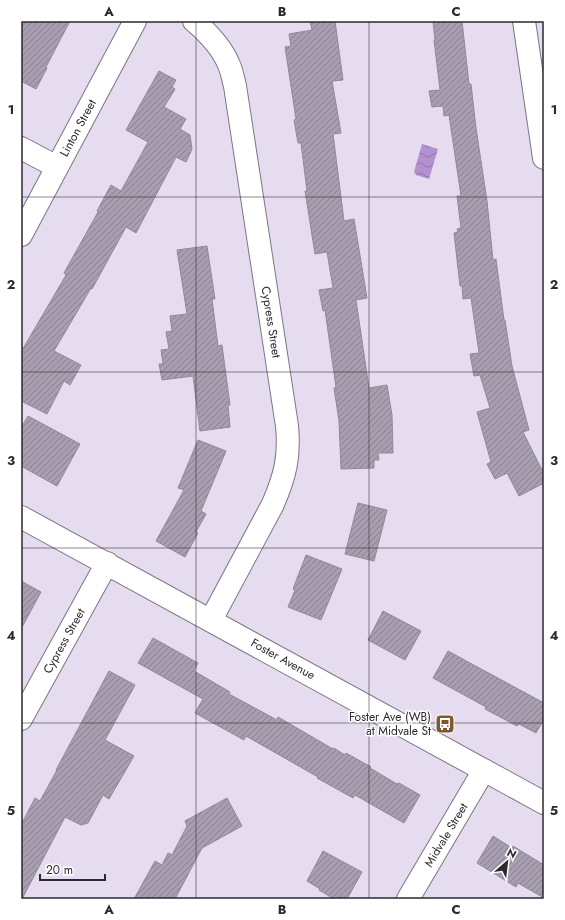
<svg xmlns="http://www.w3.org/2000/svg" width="565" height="920" viewBox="0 0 565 920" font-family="Jost,sans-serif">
<defs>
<pattern id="water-waves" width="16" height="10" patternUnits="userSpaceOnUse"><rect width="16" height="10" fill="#b391d0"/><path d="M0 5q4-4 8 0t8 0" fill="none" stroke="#9276a9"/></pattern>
<pattern id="building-hatch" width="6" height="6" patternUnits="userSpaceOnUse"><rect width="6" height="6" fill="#a79eaf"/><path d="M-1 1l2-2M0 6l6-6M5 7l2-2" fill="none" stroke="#88818f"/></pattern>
</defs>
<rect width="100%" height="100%" fill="#e6dcef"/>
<path fill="url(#water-waves)" d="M422 144 438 149 429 179 416 175 414 172Z"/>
<path fill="url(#building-hatch)" stroke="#918899" d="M21 21H70L46 67 47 68 36 89 21 81Z
M310 21H335L343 80 332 81 341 133 333 134 344 221 354 219 367 298 356 300 369 388 387 385 392 415 393 453H378L379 460H374V468L341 469 339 421 334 388 336 387 325 310 323 311 319 290 333 288 327 252 315 254 305 191H307L301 143H298L294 120 296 119 285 47 291 46 289 34 312 30Z
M433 21H462L469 84H471L476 128 487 201 493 260 496 259 504 320H505L512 366 529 430 523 432 544 474V483L519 496 507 473 495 479 487 464 491 462 477 412 490 408 480 375 474 376 470 354 479 353 471 298 463 299 462 286H460L454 233 458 232 457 229 461 228 457 196H461L449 115 444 116 443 106 432 107 429 91 440 90 434 40H435Z
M159 71 176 80 172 87 175 89 164 107 186 119 180 129 190 135 192 149 186 162 176 157 136 233 126 227 92 289 91 288 54 351 81 365 70 385 64 381 47 414 21 401V352L66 275 64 273 98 212 97 211 111 185 121 191 148 142 126 130Z
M207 246 215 299H212L218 346 222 345 230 405H228L230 427 200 431 193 376 162 380 159 364H163L161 350 169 349 166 332 172 331 170 316 187 314 177 250Z
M28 416 80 444 57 486 21 466V428Z
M198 440 226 451 201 511 206 514 196 532 198 533 185 557 156 541 184 490 178 488Z
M358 503 387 510 374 561 345 554Z
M306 555 342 569 321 620 288 607 295 590 293 589Z
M21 581 41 592 21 629Z
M383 611 421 631 405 660 368 640Z
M153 638 198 663 194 671 230 692 229 694 277 720 278 717 333 749 334 748 345 755 346 753 371 767 370 768 397 784 399 783 420 795 404 823 355 795 353 798 317 778 318 777 246 736 244 740 195 713 203 699 138 663Z
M448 651 544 703V719L536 733 519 724 517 726 485 709 486 707 433 678Z
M109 671 135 685 105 740 134 756 109 799 103 795 88 823 81 825 65 817 22 899H21V825L35 798 40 801 57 770H56Z
M227 798 242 826 202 848 175 899H134L155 861 162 865 168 853 172 855 187 826 185 821Z
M493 836 512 848 513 846 544 865V898L518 883 516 887 477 863Z
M323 851 362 872 347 899H334L319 890 320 889 307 881Z"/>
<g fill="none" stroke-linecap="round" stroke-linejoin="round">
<defs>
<path id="minor" d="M194 21C208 33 222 47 229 65 232 71 233 79 235 86L287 426C290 457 285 476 273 504L211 620
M524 21 544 158
M21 148 57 167
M21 235 135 21
M21 517 544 803
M21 719 107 563
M408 899 484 770"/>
</defs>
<use href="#minor" stroke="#7c7484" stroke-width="24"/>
<use href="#minor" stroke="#fff" stroke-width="22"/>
</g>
<path fill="none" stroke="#2c282f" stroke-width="1" stroke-opacity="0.55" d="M196 21V899M369 21V899M21 197H544M21 372H544M21 548H544M21 723H544"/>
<defs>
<symbol id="bus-square" viewBox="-11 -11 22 22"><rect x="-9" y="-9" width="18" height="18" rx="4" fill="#7b5a31" stroke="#fff"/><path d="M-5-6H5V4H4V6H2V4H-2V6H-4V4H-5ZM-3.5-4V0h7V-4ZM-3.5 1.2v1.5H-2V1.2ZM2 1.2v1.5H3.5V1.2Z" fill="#fff"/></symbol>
</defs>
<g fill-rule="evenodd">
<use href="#bus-square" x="434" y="713" width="22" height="22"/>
</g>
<g text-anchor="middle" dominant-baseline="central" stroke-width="3" stroke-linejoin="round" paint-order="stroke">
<g font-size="12" fill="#2c282f" stroke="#fff">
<text transform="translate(78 128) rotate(-62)">Linton Street</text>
<text transform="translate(271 322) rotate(81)">Cypress Street</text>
<text transform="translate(64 641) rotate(-61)">Cypress Street</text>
<text transform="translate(283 659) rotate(29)">Foster Avenue</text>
<text transform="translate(446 835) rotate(-59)">Midvale Street</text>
</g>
<g font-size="12" fill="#2c282f" stroke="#fff" text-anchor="end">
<text x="431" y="717">Foster Ave (WB)<tspan x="431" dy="14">at Midvale St</tspan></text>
</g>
</g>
<rect width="565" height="920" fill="none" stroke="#ffffff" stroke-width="44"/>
<g transform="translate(507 862) rotate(28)" stroke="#ffffff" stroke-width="3" paint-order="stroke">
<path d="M0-3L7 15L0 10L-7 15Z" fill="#2c282f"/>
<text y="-6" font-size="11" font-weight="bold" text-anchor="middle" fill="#2c282f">N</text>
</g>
<path d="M40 874v6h65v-6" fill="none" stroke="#2c282f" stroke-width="2"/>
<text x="46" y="874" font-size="12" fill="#2c282f" stroke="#ffffff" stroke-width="3" paint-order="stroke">20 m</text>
<rect x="22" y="22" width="521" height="876" fill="none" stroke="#2c282f" stroke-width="1.5"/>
<g font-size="13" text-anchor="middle" font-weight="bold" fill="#2c282f">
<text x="109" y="16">A</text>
<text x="282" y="16">B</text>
<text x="456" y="16">C</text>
<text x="11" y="114">1</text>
<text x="554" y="114">1</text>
<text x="11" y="289">2</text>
<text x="554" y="289">2</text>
<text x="11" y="465">3</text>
<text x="554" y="465">3</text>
<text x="11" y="640">4</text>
<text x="554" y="640">4</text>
<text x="11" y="815">5</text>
<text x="554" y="815">5</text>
<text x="109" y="914">A</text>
<text x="282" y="914">B</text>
<text x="456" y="914">C</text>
</g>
</svg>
